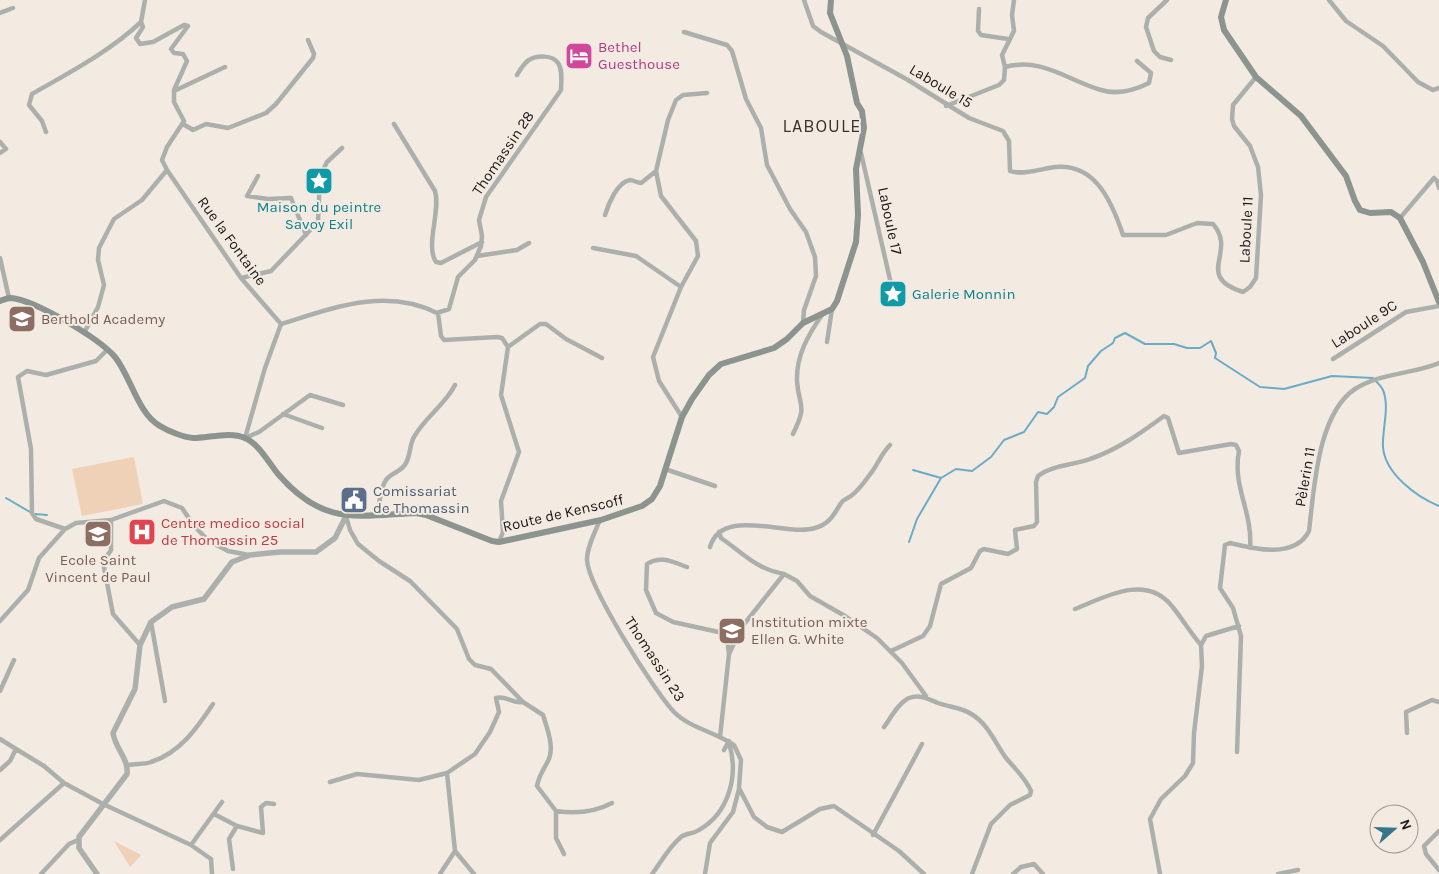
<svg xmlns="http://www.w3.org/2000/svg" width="1439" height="874" viewBox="0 0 1439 874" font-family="Karla,sans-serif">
<rect width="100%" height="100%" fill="#f3eae1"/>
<path fill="#eed1b7" d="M134 457 143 504 82 516 72 469Z
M114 841 141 855 130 867Z"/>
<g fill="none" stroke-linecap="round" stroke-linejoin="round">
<path stroke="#6aacc7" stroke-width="2" d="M913 470 941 478 956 469 972 471 991 457 1004 440 1024 432 1038 412 1047 414 1054 407 1058 397 1085 378 1088 366 1101 351 1113 343 1115 338 1125 333 1145 344H1174L1187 348H1200L1211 341 1216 353 1215 358 1260 387 1284 389 1332 376 1373 378C1376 381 1381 386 1383 390 1390 407 1382 429 1383 447 1385 474 1417 497 1439 506
M6 498 30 512
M35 514 47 515
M909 542 917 519 941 478"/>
<path stroke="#acb0ad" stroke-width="4.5" d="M145 0 141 22 143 27 136 38 140 44 153 42 184 25 188 26 171 49 174 53 183 54 187 61 174 90
M804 0 813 26 821 32 908 80 969 118 1003 131 1009 141 1010 171C1021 175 1038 170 1049 168 1093 159 1111 199 1123 235H1166L1197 223 1213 224C1238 252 1193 276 1243 292L1250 287 1256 278 1261 195 1258 167 1250 146 1234 126 1232 119 1233 105 1256 77
M1167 0 1148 18 1146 27 1154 51 1160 57 1171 60
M1329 0 1346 21 1383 46 1418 82 1433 90 1439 88
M979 9 978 31 981 35 1008 39
M0 13 13 8
M684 32 727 45 732 51 746 99 761 128 767 165 790 209 806 232 815 257 816 276 804 310 803 323
M1005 67 1002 55 1014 31 1012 15 1014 0
M946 106 999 85 1004 80 1005 67C1042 57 1067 80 1101 90 1117 95 1135 90 1149 83L1151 73 1137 61
M183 124 193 130 206 124 228 128 266 113 276 104 313 58 314 54 308 40
M394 124 435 191C441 210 425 246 436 262L441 263 482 242
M46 132 42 121 29 105 32 94C70 72 109 52 141 22
M0 142 6 149 0 153
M861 153 894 297
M167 170 241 278 281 324
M258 176 247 196 268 199 291 198 306 235
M605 215C608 205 617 182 630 180 633 180 638 183 641 183L656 171
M1400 218 1434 178 1437 181 1439 188
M593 248 636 256 681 287
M477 256 517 250 529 243
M0 258 9 298
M241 278 271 271 318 222 320 176 327 162 342 148
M438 313 441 336 444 340 497 337 502 338 508 347
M84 333 98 307 104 285 98 260 99 248 114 219 142 200 167 170 162 160 167 147 184 121 174 102V91L225 67
M827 342 832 309
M1333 359 1406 312 1439 306
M283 414 322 428
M682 417 659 381 653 357 681 287 698 256 696 241 661 196 656 171 668 120 676 100 683 95 707 93
M793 434C808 403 799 409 797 381 796 356 808 335 822 315
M245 438 265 368 281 324C333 308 385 287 437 313L449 309 458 277 475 260 481 246 482 236 479 220 486 197 561 90C561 82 563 70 558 63 553 55 537 55 529 60 524 63 520 70 517 75
M245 438 259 432 310 395 343 405
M665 469 715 486
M378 515C379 504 380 489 386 480 390 474 399 472 404 466 411 458 409 445 414 437 425 417 445 405 455 385
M111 520V550L103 562 113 614 140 645
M600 520C595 532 587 547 587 560 588 586 654 691 674 712 690 728 715 732 734 745L741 760 739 788 754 817 767 827 782 832 820 809 834 806 899 851 924 874
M65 529 36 519 32 513 31 449 18 377 27 371 46 375 96 361 107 350
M719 532 721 538C743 553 756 569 784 574
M499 542 503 532 501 501 519 452 501 395 508 347 540 324H546L566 339 602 358
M710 547C722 506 786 537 815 528 830 524 834 514 841 503 844 499 847 499 851 496 858 491 866 480 871 473 878 464 881 454 890 445
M687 567C673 562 660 555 647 564L646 590 656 613 673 622 723 633 727 638 729 654
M1075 609C1105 597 1145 574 1171 605 1181 617 1190 632 1201 645
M0 621 28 590 39 558 65 529 76 523 111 520 164 501 182 508 194 526 209 541 228 551 249 555
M151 622 165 701
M891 651 923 636 930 626 941 584 971 568 980 551 984 549 1008 554 1017 549 1015 530 1034 526 1037 522 1036 482 1038 476C1052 465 1074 465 1090 459 1117 450 1141 433 1164 416L1168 418 1179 453 1231 444 1236 445 1239 451C1232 487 1253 512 1250 548
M0 691 14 660
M523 702 543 715C547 728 555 748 548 761 543 771 539 775 537 786L556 811C576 814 595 812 612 803
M884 727C890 719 899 702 909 698 920 694 928 699 938 703 946 706 955 707 963 710 986 718 993 740 1006 758 1015 769 1025 777 1031 791L1030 795 1010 805 991 824 972 874
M1407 733 1406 712 1432 700 1439 702
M720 737 729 654 741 628 784 574 797 581 810 596 845 616 877 638 902 663 926 696
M0 739 16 749
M724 750 729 741
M1237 752 1241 636 1233 608 1220 588 1225 545 1230 543C1254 549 1295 559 1309 531 1314 491 1317 414 1355 389 1380 373 1413 374 1439 363
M128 765C136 763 144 765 151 762 180 753 197 728 213 704
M0 770 10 761 16 749 44 766 64 783
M447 773 455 851 474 874
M330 782 357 774 419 780 447 773 475 754 490 732 499 712 496 698C506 695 513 704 523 702L491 669 475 665 469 659 457 629 410 581 379 561 358 544 350 530 346 516
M556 811V838L564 854
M214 814 237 826 263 833 261 807 266 803 274 804
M1439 831 1424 846 1426 854 1439 870
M873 835 922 744
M0 840 64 783 103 804 191 845 211 859 212 874
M191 845 222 802
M233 869 229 839 237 826
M41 874 69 844 78 840
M440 874 455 851
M652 874C661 862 669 847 681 837 686 833 693 834 699 830 729 813 739 775 729 743
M705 874 710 843 733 812 739 789
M1013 874 1021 867 1034 864 1043 874
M1160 874 1150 819 1161 799 1185 776 1193 763 1194 733 1202 666 1201 645 1206 636 1239 626
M1278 874 1298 870"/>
<path stroke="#acb0ad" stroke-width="5.5" d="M97 874 79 848V837L127 774C129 759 115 748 113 733L135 689 140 645 151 622 172 607 204 599 232 562 250 555 280 552H316L335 538 346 516"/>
<path stroke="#8c948f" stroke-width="6" d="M1226 0 1221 17 1224 30 1256 77 1301 116 1346 176 1355 201 1360 210 1370 213 1391 212 1400 218 1423 262 1439 302
M0 301C3 300 7 298 11 298 35 300 100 339 115 357 131 377 138 414 160 426 168 431 183 437 193 438 209 438 230 431 245 438 259 444 269 463 278 474 323 526 355 516 416 513L426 515 492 541 499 542 601 520 642 506 652 499 660 486 682 417 692 399 709 375 721 364 774 348 787 339 803 323 832 309 837 301 856 242 858 215 856 169 864 128 862 111 857 103 847 56 830 13 831 0"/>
</g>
<defs>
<symbol id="hotel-square" viewBox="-11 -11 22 22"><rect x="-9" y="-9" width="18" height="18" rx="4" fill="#d1479c" stroke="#f3eae1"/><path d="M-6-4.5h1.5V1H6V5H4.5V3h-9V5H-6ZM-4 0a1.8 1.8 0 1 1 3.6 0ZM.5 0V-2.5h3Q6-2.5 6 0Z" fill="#fff"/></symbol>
<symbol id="sight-square" viewBox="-11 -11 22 22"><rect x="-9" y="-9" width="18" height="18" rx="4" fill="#0f9aa8" stroke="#f3eae1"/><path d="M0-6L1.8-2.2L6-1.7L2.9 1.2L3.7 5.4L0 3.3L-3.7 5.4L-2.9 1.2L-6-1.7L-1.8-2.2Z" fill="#fff"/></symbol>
<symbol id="school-square" viewBox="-11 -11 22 22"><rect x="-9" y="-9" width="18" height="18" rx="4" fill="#8d6e63" stroke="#f3eae1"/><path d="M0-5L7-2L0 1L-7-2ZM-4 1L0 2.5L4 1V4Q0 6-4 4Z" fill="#fff"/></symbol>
<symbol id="civic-square" viewBox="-11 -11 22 22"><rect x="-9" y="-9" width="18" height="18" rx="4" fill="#5c6f8a" stroke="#f3eae1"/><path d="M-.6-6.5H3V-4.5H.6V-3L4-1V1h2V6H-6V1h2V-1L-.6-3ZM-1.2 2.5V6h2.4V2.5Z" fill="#fff"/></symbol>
<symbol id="hospital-square" viewBox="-11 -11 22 22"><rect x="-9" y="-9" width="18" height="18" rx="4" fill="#e0444e" stroke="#f3eae1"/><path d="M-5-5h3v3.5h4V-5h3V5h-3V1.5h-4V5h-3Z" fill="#fff"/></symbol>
</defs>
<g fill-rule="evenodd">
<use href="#hotel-square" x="563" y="40" width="32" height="32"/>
<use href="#sight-square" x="303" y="165" width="32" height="32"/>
<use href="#sight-square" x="877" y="278" width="32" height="32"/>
<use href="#school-square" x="6" y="303" width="32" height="32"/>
<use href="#civic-square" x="338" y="484" width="32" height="32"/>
<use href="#hospital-square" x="126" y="516" width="32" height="32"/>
<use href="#school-square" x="82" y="518" width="32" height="32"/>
<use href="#school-square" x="716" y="615" width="32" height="32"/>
</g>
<g text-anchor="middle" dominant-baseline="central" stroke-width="4" stroke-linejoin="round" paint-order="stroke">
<g font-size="15" fill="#b23c85" stroke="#f3eae1" text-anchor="start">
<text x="598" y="47">Bethel<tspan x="598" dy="17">Guesthouse</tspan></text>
</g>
<g font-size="15" fill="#1d1917" stroke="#f3eae1">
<text transform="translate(941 86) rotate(31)">Laboule 15</text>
<text transform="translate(503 153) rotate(-56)">Thomassin 28</text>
<text transform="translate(890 221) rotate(78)">Laboule 17</text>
<text transform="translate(1246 230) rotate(-87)">Laboule 11</text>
<text transform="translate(232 241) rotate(54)">Rue la Fontaine</text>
<text transform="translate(1364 324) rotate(-33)">Laboule 9C</text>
<text transform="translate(1305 477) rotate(-80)">Pèlerin 11</text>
<text transform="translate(563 513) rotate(-13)">Route de Kenscoff</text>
<text transform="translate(655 659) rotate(57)">Thomassin 23</text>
</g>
<g font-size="15" fill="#0d838f" stroke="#f3eae1">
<text x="319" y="207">Maison du peintre<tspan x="319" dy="17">Savoy Exil</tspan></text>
<text x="912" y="294" text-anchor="start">Galerie Monnin</text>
</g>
<g font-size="15" fill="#785e54" stroke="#f3eae1" text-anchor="start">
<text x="41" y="319">Berthold Academy</text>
<text x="98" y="560" text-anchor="middle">Ecole Saint<tspan x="98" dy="17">Vincent de Paul</tspan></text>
<text x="751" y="622">Institution mixte<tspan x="751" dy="17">Ellen G. White</tspan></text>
</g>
<g font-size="15" fill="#4e5e75" stroke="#f3eae1" text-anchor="start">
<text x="373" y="491">Comissariat<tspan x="373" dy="17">de Thomassin</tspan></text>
</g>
<g font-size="15" fill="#be3a42" stroke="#f3eae1" text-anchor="start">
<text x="161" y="523">Centre medico social<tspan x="161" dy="17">de Thomassin 25</tspan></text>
</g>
<g font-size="18" letter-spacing="1" fill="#39322b" stroke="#f3eae1">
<text x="822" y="126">LABOULE</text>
</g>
</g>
<g transform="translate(1394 829) rotate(70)"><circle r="24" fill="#f3eae1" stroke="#9d9690"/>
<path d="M0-4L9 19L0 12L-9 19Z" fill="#37758b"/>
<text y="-8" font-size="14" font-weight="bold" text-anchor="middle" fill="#1d1917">N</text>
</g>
</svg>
